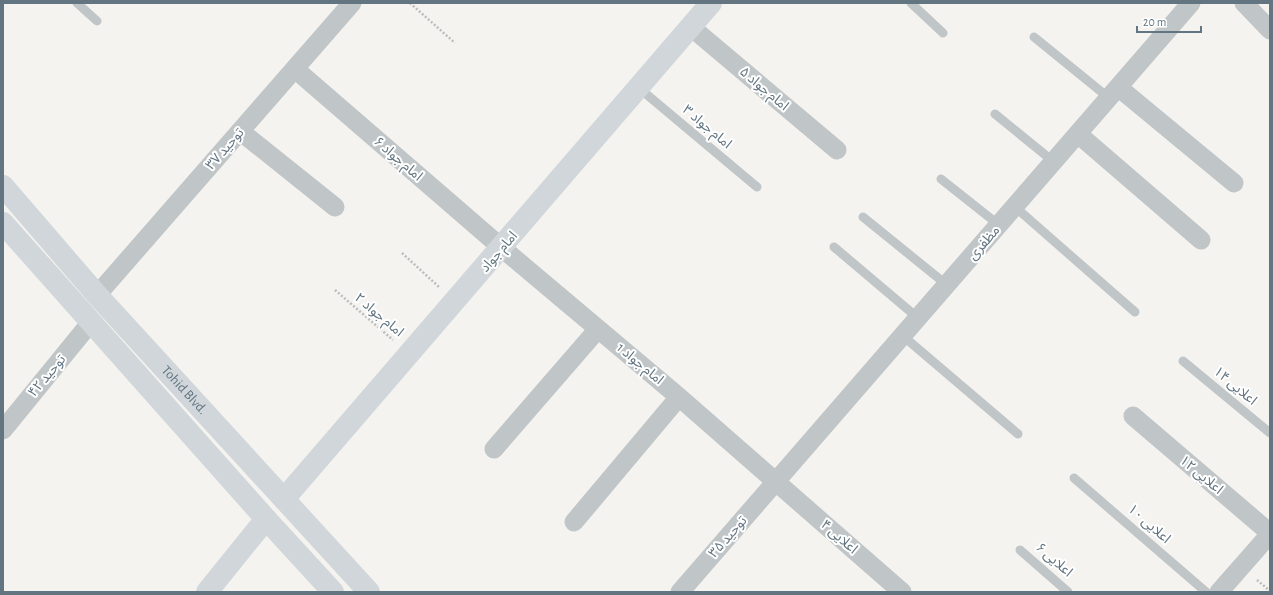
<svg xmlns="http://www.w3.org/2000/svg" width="1273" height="595" viewBox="0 0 1273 595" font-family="'Alegreya Sans','Noto Sans Arabic',sans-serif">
<rect width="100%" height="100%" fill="#f4f3ef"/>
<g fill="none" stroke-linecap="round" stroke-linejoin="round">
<path stroke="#babcbe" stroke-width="2.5" stroke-dasharray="2 2" stroke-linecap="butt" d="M410 3 455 43
M402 253 439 287
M335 290 393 340
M1257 580 1270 591"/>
<path stroke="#c0c5c7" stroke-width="9" d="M77 3 97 21
M911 3 943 33
M1034 37 1109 98
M639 88 757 187
M995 114 1054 162
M941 179 999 225
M1015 207 1135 312
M863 217 947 285
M834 247 918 318
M903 336 1018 434
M1183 361 1270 433
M1074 478 1206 592
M1020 550 1068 592"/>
<path stroke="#c0c5c7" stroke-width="19" d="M1244 3 1270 30
M691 27 837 150
M295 69 502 248 679 397 902 592
M1118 87 1234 183
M240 131 335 207
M1078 134 1201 240
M97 295 352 3
M1133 416 1270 533
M3 430 91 322
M494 449 598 329
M574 522 679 397
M680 592 1191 3
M1219 592 1270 534"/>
<g stroke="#d0d6d9" stroke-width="22">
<path id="s1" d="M3 186 97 295 369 592"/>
<path d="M3 223 266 519 333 592"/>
<path d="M284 499 711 3"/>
<path d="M207 592 266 519"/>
</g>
</g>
<g text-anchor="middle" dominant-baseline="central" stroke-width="4" stroke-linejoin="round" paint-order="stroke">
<g font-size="14" fill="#627581" stroke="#fff">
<text transform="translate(764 89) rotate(40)">امام جواد ۵</text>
<text transform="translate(707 127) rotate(40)">امام جواد ۳</text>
<text transform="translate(225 149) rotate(-49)">توحید ۳۷</text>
<text transform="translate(398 159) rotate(41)">امام جواد ۶</text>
<text transform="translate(984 243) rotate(-49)">مظفری</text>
<text transform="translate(499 252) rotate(-49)">امام جواد</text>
<text transform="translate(379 315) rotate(40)">امام جواد ۲</text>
<text transform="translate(640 364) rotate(40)">امام جواد 1</text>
<text transform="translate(47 376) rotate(-50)">توحید ۴۲</text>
<text transform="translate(1235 386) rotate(40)">اعلایی ۱۴</text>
<text stroke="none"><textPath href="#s1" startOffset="273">Tohid Blvd.</textPath></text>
<text transform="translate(1201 475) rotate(40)">اعلایی ۱۲</text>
<text transform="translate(1149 524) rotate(41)">اعلایی ۱۰</text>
<text transform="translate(728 537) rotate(-49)">توحید ۳۵</text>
<text transform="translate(839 537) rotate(41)">اعلایی ۴</text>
<text transform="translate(1054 560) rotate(41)">اعلایی ۶</text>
</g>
</g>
<rect width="1273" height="595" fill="none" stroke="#627581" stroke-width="8"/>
<path d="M1137 26v6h64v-6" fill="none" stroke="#627581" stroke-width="2"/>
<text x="1143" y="26" font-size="12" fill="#627581" stroke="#ffffff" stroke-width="3" paint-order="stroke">20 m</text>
</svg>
